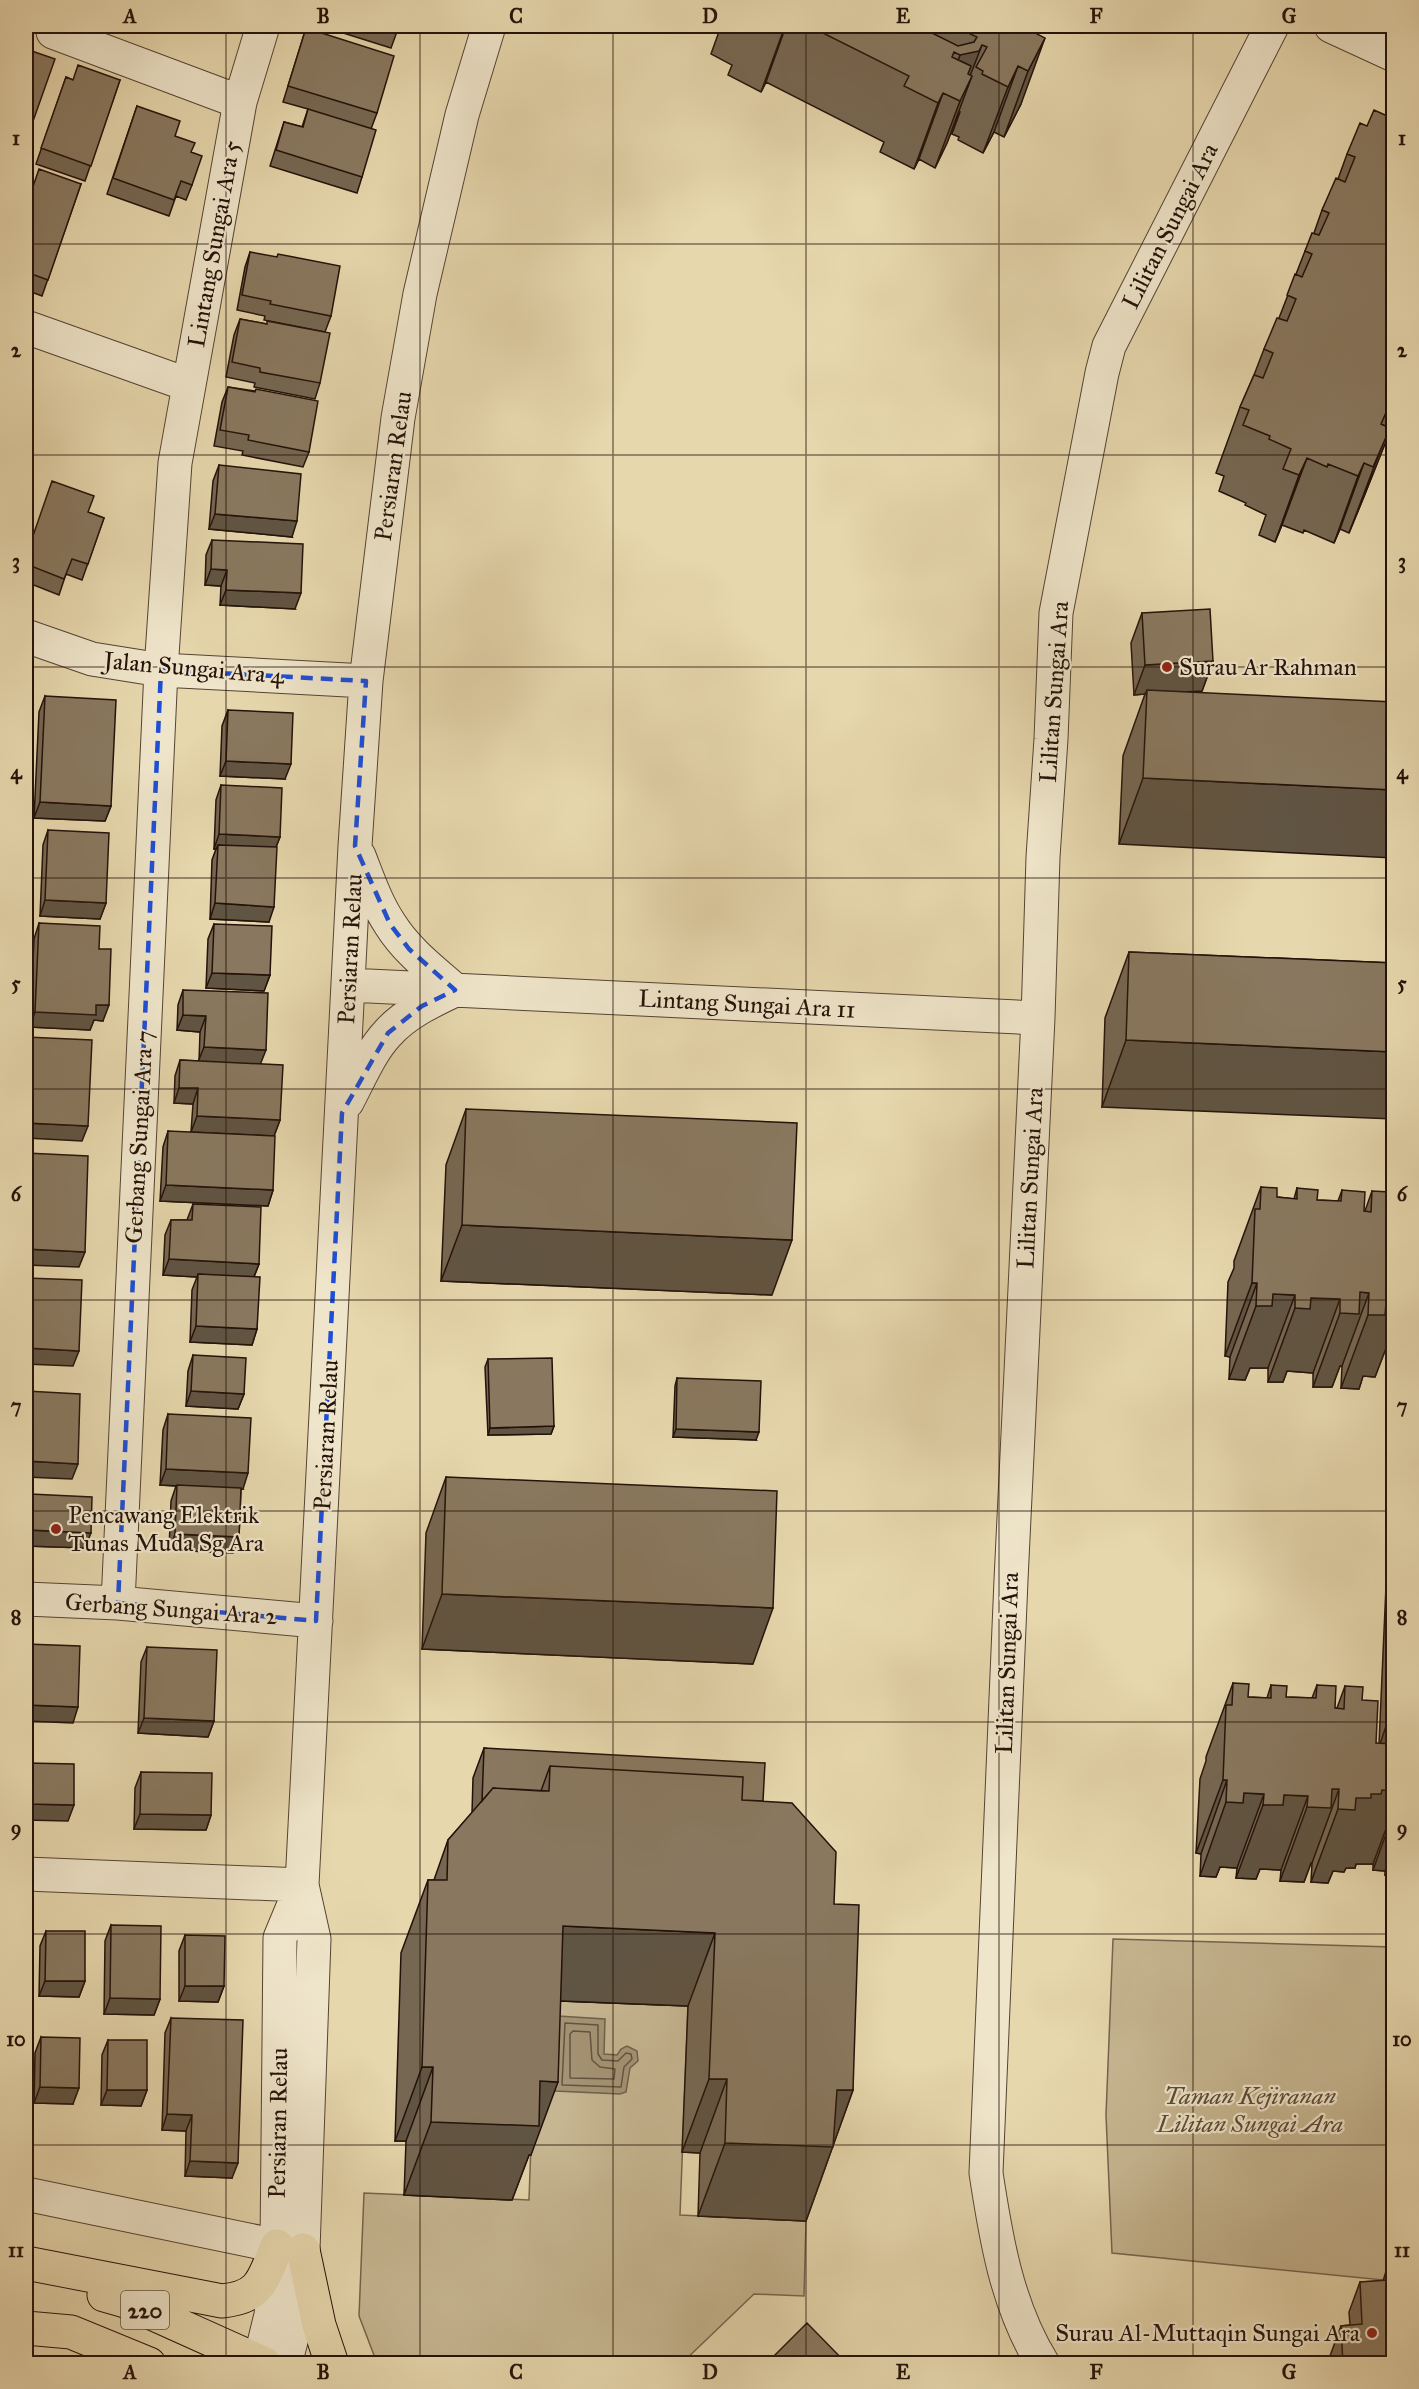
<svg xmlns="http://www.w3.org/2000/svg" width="1419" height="2389" viewBox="0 0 1419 2389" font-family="'IM FELL Great Primer',serif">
<rect width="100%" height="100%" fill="#e7d7ad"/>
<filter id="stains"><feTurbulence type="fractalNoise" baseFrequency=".00333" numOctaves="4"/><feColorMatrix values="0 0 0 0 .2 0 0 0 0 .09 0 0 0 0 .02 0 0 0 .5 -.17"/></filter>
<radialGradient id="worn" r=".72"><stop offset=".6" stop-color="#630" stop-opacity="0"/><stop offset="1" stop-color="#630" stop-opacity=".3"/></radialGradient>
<path fill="#c6b691" stroke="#75644e" stroke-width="1.5" d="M1113 1939 1393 1947V2281L1112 2253 1106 2115Z
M536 2000 688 2006 680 2215 806 2221 804 2296 754 2294 682 2363H377L359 2316 364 2193 529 2200Z"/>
<path fill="#a59476" stroke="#71604b" stroke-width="1.5" d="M558 2016 605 2019 604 2054 617 2055 621 2049 627 2046 637 2051 638 2061 630 2068 626 2092 620 2094 555 2091Z"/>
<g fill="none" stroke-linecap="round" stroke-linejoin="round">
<path stroke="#645340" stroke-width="1.5" d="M565 2023 598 2025V2054L602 2060 618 2061 626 2053 631 2054 632 2059 624 2067 621 2087 562 2085Z
M573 2031 590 2032 592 2060 600 2067 615 2069 614 2079 570 2078V2034Z"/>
<defs>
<path id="minor" d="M1331 26 1394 55
M53 32 240 102
M26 327 189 385
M26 636 92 659 161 670 366 681
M348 985 1038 1018
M347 1102C359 1080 370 1052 388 1033 406 1013 432 1001 455 990 432 970 406 950 390 924 376 903 368 879 359 856
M26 1599 118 1603 316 1621
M118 1603 161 670 175 463 240 102 263 26
M26 1874 302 1885
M26 2194 277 2246
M259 2364 271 2315 277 2246 280 1938 302 1885
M285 2364 296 2322 303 2250 314 1939 302 1885 355 846 366 681 398 418 420 294 462 115 489 26
M1043 2364C1007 2306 996 2239 986 2173L1011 1580 1038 1018 1043 857 1051 739 1056 613 1102 373 1109 346 1272 26"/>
<path id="primary" d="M303 2250 319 2325 332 2364
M26 2263 222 2301C262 2297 263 2279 277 2246
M104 2295 125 2301 265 2364
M26 2328 71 2332 149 2364"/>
</defs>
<use href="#minor" stroke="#554333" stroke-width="35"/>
<use href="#primary" stroke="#24120a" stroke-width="35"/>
<use href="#minor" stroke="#efe5ca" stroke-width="33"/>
<use href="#primary" stroke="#e7d7ad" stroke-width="33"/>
</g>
<path fill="#766752" stroke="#24120a" stroke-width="1.5" d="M321 26H399L391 48Z
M721 26H1040L1037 34 1021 104 1004 137 994 132 983 153 958 140 959 137 952 134 960 112H959L947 143 935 168 919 159 914 169 880 152 884 142 766 82 761 92 728 75 732 65 711 54Z
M306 28 377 113 371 129 362 177 357 193 270 166 284 122 302 127 308 109 283 102Z
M66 77 73 80H120L85 181 36 164Z
M137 106 175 136 192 185 186 200 176 196 169 216 107 194Z
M1394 119V420L1365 494 1349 533 1340 529 1334 543 1304 530 1303 533 1282 525 1275 542 1259 535 1266 515 1245 505 1246 503 1219 491 1224 476 1216 473 1240 407 1254 375 1264 349 1279 318 1305 251 1314 233 1322 210 1338 179 1347 154 1367 126Z
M81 184 42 296 26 290V207Z
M250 252 331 316 325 332 264 320 265 316 237 310 245 267Z
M240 319 266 324 320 383 315 399 254 387 255 383 226 377 234 335Z
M228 387 255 391 256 389 309 452 303 467 242 455 243 451 214 446 222 402Z
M219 465 292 537 209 529 213 481Z
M88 512 104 518 82 580 66 574 59 595 26 582V555Z
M212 540 295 609 220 605 221 586 205 585 206 555Z
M1142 613 1213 661 1202 691 1188 692 1119 844 1123 756 1145 694 1134 695 1131 643Z
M45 696 111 806 105 821 34 818 39 712Z
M228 710 285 779 220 776 222 726Z
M221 785 280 837 276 847 269 922 210 919 212 860 216 849H214L216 800Z
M48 830 106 903 100 919 40 916 43 845Z
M39 923 99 949 103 1021 94 1020 90 1030 30 1027 34 939Z
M214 924 270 975 264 991 206 988 208 939Z
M1129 952 1394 963 1102 1107 1105 1018Z
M183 990 261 1064 280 1120 274 1136 191 1132 193 1104 174 1103 175 1076 180 1060 199 1061 200 1032 177 1030 178 1005Z
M466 1109 772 1295 441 1281 446 1165Z
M168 1131 273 1190 268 1206 160 1201 163 1147Z
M1261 1187 1277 1197 1294 1199 1297 1188 1317 1200 1338 1201 1342 1190 1365 1211 1372 1191 1389 1205H1394V1335H1391L1375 1377 1363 1376 1359 1389 1341 1388 1342 1366H1340L1332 1387H1313V1373L1287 1371 1283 1382H1268V1368H1250L1245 1380 1229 1379 1230 1357 1225 1356 1228 1282 1234 1268V1261Z
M193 1204 259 1264 254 1277 257 1329 252 1345 190 1342 192 1290 197 1277 163 1275 165 1235 171 1220H187Z
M193 1355 244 1394 238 1409 186 1406 188 1371Z
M488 1359 554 1426 551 1434 488 1435 485 1367Z
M677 1378 756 1440 673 1437 675 1386Z
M1394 1406V1875H1385V1871L1373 1870V1864H1356L1355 1868H1346L1344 1872 1333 1871 1328 1883 1311 1882 1312 1863H1311L1304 1882 1280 1881 1281 1870 1260 1869 1256 1879 1236 1878 1237 1868 1220 1867 1216 1877 1200 1876 1201 1854 1196 1853 1200 1779 1206 1761V1757L1233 1683 1248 1697 1267 1698 1271 1685 1286 1697 1312 1698 1317 1685 1335 1708H1337L1345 1686 1362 1700 1376 1743 1379 1744Z
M168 1414 243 1489H241L239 1537 233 1553 169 1550 171 1501 176 1486 160 1485 163 1430Z
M446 1477 753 1664 422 1649 426 1533Z
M30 1494 85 1548 26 1546V1506Z
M147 1647 214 1721 208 1737 138 1733 141 1662Z
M484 1748 763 1801 834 1904 853 2090 806 2221 698 2216 700 2153 682 2152 688 2006 560 2001 531 2155H529L512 2200 404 2195 406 2141H395L401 1953 428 1880H434L448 1840 472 1813 473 1778Z
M141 1772 211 1815 206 1830 134 1829 135 1788Z
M111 1925 160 1999 154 2015 104 2014 105 1941Z
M46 1931 85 1981 79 1997 39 1996 40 1946Z
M185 1935 224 1986 218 2002 179 2001V1951Z
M171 2018 232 2178 185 2176 186 2131 162 2130 165 2033Z
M41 2037 73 2104 34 2103 35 2053Z
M108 2040 147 2090 141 2106 101 2105 102 2055Z
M1387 2268 1394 2364H1330V2356L1341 2326 1350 2325 1349 2312 1360 2282 1383 2281Z
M773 2357 847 2364H771Z"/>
<path fill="#605442" stroke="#24120a" stroke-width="1.5" d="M785 26H786L766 82 761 92Z
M1038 26H1040L1024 69 1035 33Z
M1045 38 1021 104 1004 137 1028 71Z
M982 45 965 89 972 76 947 143 935 168 960 101 946 94 960 55Z
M1018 66 994 132 983 153 1008 87Z
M943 93 919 159 914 169 938 103Z
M1394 414V420L1387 439 1365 494 1349 533Z
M1307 458 1282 525 1275 542 1299 475Z
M1364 463 1340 529 1334 543 1358 476Z
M215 514 297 521 292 537 209 529Z
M211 569 227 570 221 586 205 585Z
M226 590 301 593 295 609 220 605Z
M1213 661 1202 691 1147 694V690L1145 694 1134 695 1145 665Z
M226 761 291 764 285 779 220 776Z
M1143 778 1394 790V858L1119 844Z
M40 802 111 806 105 821 34 818Z
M219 834 280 837 274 852 218 845 216 849H214Z
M45 900 106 903 100 919 40 916Z
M215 903 274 907 269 922 210 919Z
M212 973 270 975 264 991 206 988Z
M96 1005H109L103 1021 94 1020 90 1030 30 1027 35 1012Z
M183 1015 206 1016 200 1032 177 1030Z
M1126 1040 1394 1052V1119L1102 1107Z
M204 1047 266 1050 260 1065 198 1062Z
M179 1088H198L193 1104 174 1103Z
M197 1116 280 1120 274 1136 191 1132Z
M26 1123 88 1126 82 1141 26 1138Z
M166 1185 273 1190 268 1206 160 1201Z
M462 1225 792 1240 772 1295 441 1281Z
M26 1249 85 1252 79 1267 26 1265Z
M169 1259 259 1264 253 1279 198 1274 197 1277 163 1275Z
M1252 1283H1257L1230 1357 1225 1356Z
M1394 1290V1335H1391L1375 1377 1363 1376 1359 1389 1341 1388 1368 1315 1386 1303Z
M1360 1292 1369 1293 1342 1366H1340L1332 1387H1313L1340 1313Z
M1273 1294 1295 1295 1268 1368H1250L1245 1380 1229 1379 1256 1306Z
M1311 1298 1340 1299 1313 1373 1287 1371 1283 1382H1268L1295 1308Z
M196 1326 257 1329 252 1345 190 1342Z
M26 1348 79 1351 73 1366 26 1364Z
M191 1391 244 1394 238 1409 186 1406Z
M554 1426 551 1434 488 1435 490 1428Z
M676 1429 759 1432 756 1440 673 1437Z
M26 1461 78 1464 72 1479 26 1477Z
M166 1469 248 1473 243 1489 160 1485Z
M29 1530 91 1533 85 1548 26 1546V1539Z
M175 1534 239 1537 233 1553 169 1550Z
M442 1594 773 1608 753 1664 422 1649Z
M26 1705 78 1707 73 1723 26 1721Z
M1389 1717 1394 1718V1748L1379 1747Z
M144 1718 214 1721 208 1737 138 1733Z
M1223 1780H1227L1201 1854 1196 1853Z
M1332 1789H1339L1312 1863H1311L1304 1882 1280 1881 1307 1807Z
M1382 1790 1394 1791V1807L1373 1864H1356L1355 1868H1346L1344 1872 1333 1871 1328 1883 1311 1882 1338 1809 1356 1798Z
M1244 1793 1264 1794 1237 1868 1220 1867 1216 1877 1200 1876 1226 1802Z
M1284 1795 1308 1796 1281 1870 1260 1869 1256 1879 1236 1878 1263 1805Z
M26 1804 74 1805 68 1821 26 1820Z
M1394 1812V1848L1385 1871 1373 1870Z
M140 1814 211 1815 206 1830 134 1829Z
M1394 1853V1875H1385Z
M563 1926 715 1933 688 2006 536 2000Z
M45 1981H85L79 1997 39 1996Z
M185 1986H224L218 2002 179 2001Z
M110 1998 160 1999 154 2015 104 2014Z
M422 2067H433L406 2141H395Z
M709 2079H727L700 2153 682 2152Z
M540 2081 558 2082 531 2155H529L512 2200 404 2195 431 2122Z
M40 2087 79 2088 73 2104 34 2103Z
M107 2090H147L141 2106 101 2105Z
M837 2090H853L806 2221 698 2216 725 2143Z
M167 2114 192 2115 186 2131 162 2130Z
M190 2161 238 2163 232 2178 185 2176Z"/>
<path fill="#89785f" stroke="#24120a" stroke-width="1.5" d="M376 26H399L397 32Z
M809 26H918L958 46 974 42 977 37 964 31 967 26H1038L1035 33 1045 38 1028 71 1018 66 1008 87 982 74 983 71 976 67 987 47 982 45 979 51 960 55 954 52 952 57 971 66 968 74 972 76 960 101 943 93 938 103 904 86 909 76Z
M306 28 394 56 377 113 288 86Z
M26 49 55 59 26 141Z
M78 65 120 80 91 166 41 148 66 77 73 80Z
M137 106 180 121 175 136 195 143 191 152 202 156 192 185 181 181 174 200 113 178Z
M308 109 376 130 362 177 276 150 284 122 303 127Z
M1374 110 1394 119V411L1388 408 1381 424 1390 428 1373 467 1364 463 1358 476 1328 464 1327 467 1307 458 1299 475 1283 469 1291 449 1269 439 1270 436 1243 425 1249 410 1240 407 1254 375 1263 378 1273 353 1264 349 1277 318 1287 321 1296 299 1287 295 1295 274 1302 277 1312 254 1305 251 1312 233 1319 235 1329 213 1322 210 1336 178 1345 182 1355 157 1347 154 1360 123 1367 126Z
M39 169 81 184 48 280 26 272V262L29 250 26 248V207Z
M250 252 277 257 278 254 340 266 331 316 270 304 271 301 242 295Z
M240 319 267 324V321L330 333 320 383 260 372V368L232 362Z
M228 387 255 392 256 389 318 401 309 452 248 440 249 435 220 430Z
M219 465 301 474 297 521 215 514Z
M52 481 94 496 88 512 104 518 88 564 72 559 64 579 26 564V556Z
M212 540 303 544 301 593 226 590 227 570 211 569Z
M1210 609 1213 661 1145 665 1142 613Z
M1147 690 1394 702V790L1143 778Z
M45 696 116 700 111 806 40 802Z
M228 710 293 713 291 764 226 761Z
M221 785 282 788 280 837 219 834Z
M48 830 109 833 106 903 45 900Z
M218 845 277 847 274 907 215 903Z
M39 923 100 926 99 949H111L109 1005H96V1015L35 1012Z
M214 924 272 926 270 975 212 973Z
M1129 952 1394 963V1052L1126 1040Z
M183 990 268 993 266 1050 204 1047 206 1016 183 1015Z
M26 1037 92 1040 88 1126 26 1123Z
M180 1060 283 1065 280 1120 197 1116 198 1088H179Z
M466 1109 797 1123 792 1240 462 1225Z
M168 1131 275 1136 273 1190 166 1185Z
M26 1153 88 1156 85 1252 26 1249Z
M1261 1187 1277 1188V1197L1297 1199V1188L1318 1190 1317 1200 1341 1201 1342 1190 1365 1192 1364 1211 1371 1212 1372 1191 1390 1192 1389 1205H1394V1303H1386L1385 1315H1368L1369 1293 1360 1292 1359 1314 1340 1313V1299L1311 1298 1310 1309 1295 1308V1295L1273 1294 1272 1306H1256L1257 1283H1252L1255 1209H1260Z
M193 1204 261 1207 259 1264 169 1259 171 1220H192Z
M198 1274 260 1277 257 1329 196 1326Z
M26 1278 82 1280 79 1351 26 1348Z
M193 1355 246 1358 244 1394 191 1391Z
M552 1358 554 1426 490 1428 488 1359Z
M677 1378 761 1381 759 1432 676 1429Z
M26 1391 80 1394 78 1464 26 1461Z
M168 1414 251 1418 248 1473 166 1469Z
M446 1477 777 1491 773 1608 442 1594Z
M177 1485 241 1488 239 1537 175 1534Z
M30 1494 92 1497 91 1533 29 1530Z
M1394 1620V1718L1389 1717Z
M26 1644 80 1646 78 1707 26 1705Z
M147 1647 217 1650 214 1721 144 1718Z
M1233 1683 1249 1684 1248 1697 1271 1698V1685L1287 1686 1286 1697 1316 1698 1317 1685 1336 1686 1335 1708 1344 1709 1345 1686 1363 1687 1362 1700 1378 1701 1376 1743 1394 1744V1791L1382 1790 1381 1794H1371V1798H1356L1355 1810 1338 1809 1339 1789H1332L1331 1808 1307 1807 1308 1796 1284 1795 1283 1805H1263L1264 1794 1244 1793 1243 1803 1226 1802 1227 1780H1223L1226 1705H1232Z
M484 1748 765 1763 763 1801 742 1800 743 1777 550 1766 541 1791 493 1788 482 1801Z
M26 1763 74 1764V1805L26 1804Z
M550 1766 743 1777 742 1800 792 1803 836 1852 834 1904 859 1905 853 2090H837L833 2147 725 2143 727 2079H709L715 1933 563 1926 558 2082 540 2081 539 2126 431 2122 433 2067H422L428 1880H447L448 1840 493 1788 549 1791Z
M141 1772 212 1773 211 1815 140 1814Z
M111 1925 161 1926 160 1999 110 1998Z
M46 1931H85V1981H45Z
M185 1935 225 1936 224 1986H185Z
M171 2018 243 2020 238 2163 190 2161 192 2115 167 2114Z
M41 2037 80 2038 79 2088 40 2087Z
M108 2040H147V2090H107Z
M1394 2267V2364H1343L1341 2326 1362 2324 1360 2282 1388 2280 1387 2268Z
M807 2323 847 2364H780L773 2357Z"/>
<path fill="none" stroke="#1d4ed8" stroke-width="4.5" stroke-dasharray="12 8" stroke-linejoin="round" d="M161 670 366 681 355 846 390 924 409 949 455 990 422 1006 388 1033 342 1113 316 1621 118 1603Z"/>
<path fill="none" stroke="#24120a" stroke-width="1.5" stroke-opacity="0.55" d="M226 26V2364M420 26V2364M613 26V2364M806 26V2364M999 26V2364M1193 26V2364M26 244H1394M26 455H1394M26 667H1394M26 878H1394M26 1089H1394M26 1300H1394M26 1511H1394M26 1722H1394M26 1934H1394M26 2145H1394"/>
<g fill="#8f2418" stroke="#efe5ca" stroke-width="2">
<circle cx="1167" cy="667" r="6"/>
<circle cx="56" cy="1529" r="6"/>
<circle cx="1372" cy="2333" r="6"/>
</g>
<g text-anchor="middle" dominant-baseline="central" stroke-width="4.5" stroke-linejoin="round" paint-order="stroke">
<rect fill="#efe5ca" stroke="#615144" stroke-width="1.5" x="121" y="2291" width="48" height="38" rx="4.5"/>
<g font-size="22" font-weight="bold" fill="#24120a">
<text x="145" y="2310">220</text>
</g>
<g font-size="24" fill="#24120a" stroke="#efe5ca">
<text transform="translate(1170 226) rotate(-63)">Lilitan Sungai Ara</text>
<text transform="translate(214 244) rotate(-80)">Lintang Sungai Ara 5</text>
<text transform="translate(393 466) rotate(-82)">Persiaran Relau</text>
<text transform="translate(194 668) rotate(5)">Jalan Sungai Ara 4</text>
<text transform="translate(1054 692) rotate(-86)">Lilitan Sungai Ara</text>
<text transform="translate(350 949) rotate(-87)">Persiaran Relau</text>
<text transform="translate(747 1004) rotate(3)">Lintang Sungai Ara 11</text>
<text transform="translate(139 1137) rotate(-87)">Gerbang Sungai Ara 7</text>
<text transform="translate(1030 1178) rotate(-87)">Lilitan Sungai Ara</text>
<text transform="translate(326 1435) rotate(-87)">Persiaran Relau</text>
<text transform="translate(171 1609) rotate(4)">Gerbang Sungai Ara 2</text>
<text transform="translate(1007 1663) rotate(-88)">Lilitan Sungai Ara</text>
<text transform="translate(278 2123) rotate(-89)">Persiaran Relau</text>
</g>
<g font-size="24" fill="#24120a" stroke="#efe5ca" text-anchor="start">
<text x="1179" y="667">Surau Ar Rahman</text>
<text x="68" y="1515">Pencawang Elektrik<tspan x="68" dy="28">Tunas Muda Sg Ara</tspan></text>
<text x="1360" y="2333" text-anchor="end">Surau Al-Muttaqin Sungai Ara</text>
</g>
<g font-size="24" font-style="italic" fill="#5d4b39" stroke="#efe5ca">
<text x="1250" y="2096">Taman Kejiranan<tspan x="1250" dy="28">Lilitan Sungai Ara</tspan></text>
</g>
</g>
<rect width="1419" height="2389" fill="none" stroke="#e7d7ad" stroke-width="66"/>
<rect x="33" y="33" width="1353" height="2323" fill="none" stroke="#24120a" stroke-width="2"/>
<g font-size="20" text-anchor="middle" font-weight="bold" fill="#24120a">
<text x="130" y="23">A</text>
<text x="323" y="23">B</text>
<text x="516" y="23">C</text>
<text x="710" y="23">D</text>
<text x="903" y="23">E</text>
<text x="1096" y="23">F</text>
<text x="1289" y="23">G</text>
<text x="16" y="145">1</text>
<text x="1402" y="145">1</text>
<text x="16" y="357">2</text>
<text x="1402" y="357">2</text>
<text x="16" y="568">3</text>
<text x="1402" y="568">3</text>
<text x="16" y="779">4</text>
<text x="1402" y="779">4</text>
<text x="16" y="990">5</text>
<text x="1402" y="990">5</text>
<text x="16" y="1201">6</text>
<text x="1402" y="1201">6</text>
<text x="16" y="1413">7</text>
<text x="1402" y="1413">7</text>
<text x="16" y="1624">8</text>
<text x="1402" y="1624">8</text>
<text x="16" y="1835">9</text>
<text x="1402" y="1835">9</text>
<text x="16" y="2046">10</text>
<text x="1402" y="2046">10</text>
<text x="16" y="2257">11</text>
<text x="1402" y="2257">11</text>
<text x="130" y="2379">A</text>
<text x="323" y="2379">B</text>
<text x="516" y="2379">C</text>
<text x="710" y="2379">D</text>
<text x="903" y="2379">E</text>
<text x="1096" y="2379">F</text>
<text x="1289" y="2379">G</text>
</g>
<rect width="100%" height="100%" filter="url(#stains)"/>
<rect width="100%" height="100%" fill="url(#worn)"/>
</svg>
